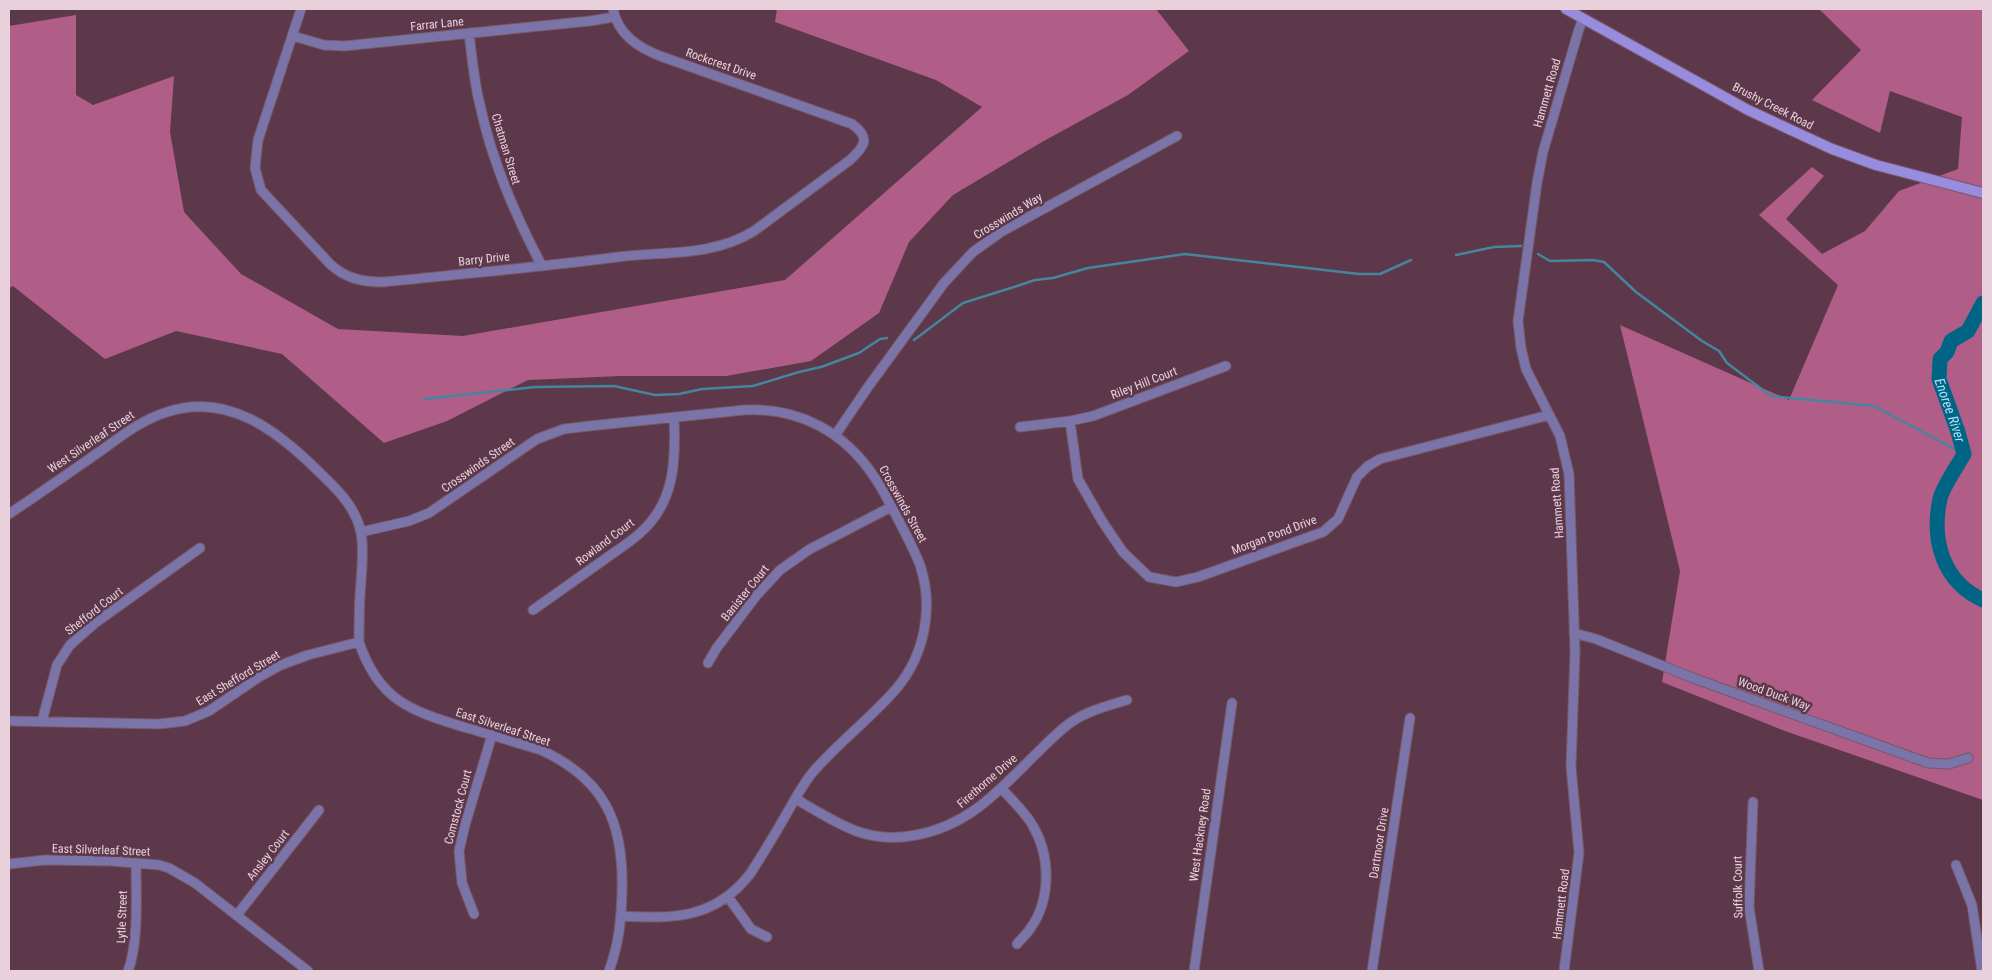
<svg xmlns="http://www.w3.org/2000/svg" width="1992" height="980" viewBox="0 0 1992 980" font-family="'Roboto Condensed',sans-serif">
<rect width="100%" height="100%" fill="#5c384a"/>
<path fill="#b05e88" d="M777 9H1156L1189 51 1128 95 1042 142 953 195 909 242 879 313 811 361 726 376H621L528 380 447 421 384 443 282 354 176 331 105 359 13 286 9 288V26L76 15V95L93 105 174 76 170 132 184 212 241 274 338 329 463 336 785 280 982 107 936 80 775 22Z
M1819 9H1983V354L1982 356 1983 358V800L1785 731 1662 682 1680 571 1620 325 1789 400 1838 285 1759 215 1812 167 1824 176 1786 219 1822 254 1865 231 1899 191 1958 169 1962 117 1890 91 1880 133 1812 100 1861 50Z"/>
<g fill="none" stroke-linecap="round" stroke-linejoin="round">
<path stroke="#46859e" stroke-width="2.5" d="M1538 254 1550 261 1593 260 1604 262 1636 292 1702 341 1719 351 1727 363 1771 396 1874 406 1964 454
M1456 255 1494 247 1521 246
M914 340 963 303 1014 287 1035 280 1053 278 1088 268 1185 254 1359 274H1380L1411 260
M424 399 535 387 614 386 655 395 679 394 702 389 753 386 799 372 821 367 859 353 880 339 887 338"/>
<path stroke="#006484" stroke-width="15" id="s1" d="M1983 303 1968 331 1951 341 1947 352 1940 359 1939 379 1958 432 1964 454C1957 467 1943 486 1940 499 1931 540 1943 582 1983 600"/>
<defs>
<path id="street" d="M301 9 258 140 255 168 261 190 330 264C346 279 363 282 384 282 462 274 540 267 618 257 664 251 712 257 754 231L850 160C865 146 871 138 852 124L660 56C637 47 618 34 613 9
M469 33C472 57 474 82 480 105 492 162 515 215 542 266
M293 36 324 45 344 46 590 21 614 17
M1070 421 1078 479 1102 521 1123 552 1149 577 1176 582 1198 577 1323 532 1338 519 1357 477 1368 466 1380 459 1549 415
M1020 427 1070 421 1093 416 1226 366
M836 434 868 387 944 283 973 252 1001 232 1177 136
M9 514C39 494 69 473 99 452 120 437 141 420 167 412 228 392 278 431 319 472 337 489 356 507 361 533 364 549 362 566 361 582 359 602 359 622 359 642 379 702 412 711 467 728 492 735 517 743 541 750 606 780 624 824 622 892 621 922 619 943 609 971
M361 532 409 521 429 513 537 439 564 429 589 426 744 410C799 407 845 432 875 478 884 491 891 506 899 521 906 535 914 549 920 565 934 607 925 655 896 689 871 718 839 742 813 772 803 784 795 799 787 813 775 834 763 854 750 874 715 919 673 919 621 916
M533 610C557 593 581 576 605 559 616 551 629 543 639 534 675 503 676 461 674 417
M1574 633 1596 639 1693 678 1928 763 1949 764 1968 758
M708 663 716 649 756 596 780 570 810 549 891 507
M9 721 159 724 185 721 209 711 259 677 281 665 308 655 359 642
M42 721 57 665 70 645 95 623 200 548
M1001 788C1012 800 1025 812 1033 826 1051 857 1051 900 1030 929 1026 935 1021 939 1017 944
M796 799C815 810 835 823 856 831 875 838 896 839 916 835 971 825 1001 788 1039 751 1049 741 1059 731 1070 723 1087 711 1107 706 1127 700
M1753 802 1749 907 1759 971
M9 864 45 860 111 861 159 865 169 868 195 883 308 971
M1956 865 1972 905 1982 971
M728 897 751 929 767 937
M474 914 462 883 459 851 465 825 492 735
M237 915 319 810
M128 971C139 942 136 895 136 863
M1194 971 1232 703
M1372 971 1410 718
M1564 971 1579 853 1571 767 1575 652 1569 474 1560 436 1526 369 1521 348 1518 321 1537 183 1543 152 1579 29 1583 19"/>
<path id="secondary" d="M1566 9 1748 110 1832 149 1876 165 1983 193"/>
</defs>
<use href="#street" stroke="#785767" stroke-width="11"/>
<use href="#secondary" stroke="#785767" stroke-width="12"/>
<use href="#street" stroke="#7a74a8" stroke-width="9"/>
<use href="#secondary" stroke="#978cde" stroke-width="10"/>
</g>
<g text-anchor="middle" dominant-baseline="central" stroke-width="5" stroke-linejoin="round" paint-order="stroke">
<g font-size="12" fill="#e9d1dc" stroke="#5c384a">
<text transform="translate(437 24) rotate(-6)">Farrar Lane</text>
<text transform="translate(721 64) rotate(19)">Rockcrest Drive</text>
<text transform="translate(1547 93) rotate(-74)">Hammett Road</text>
<text transform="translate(1773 106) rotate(27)">Brushy Creek Road</text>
<text transform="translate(506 149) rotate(73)">Chatman Street</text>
<text transform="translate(1008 216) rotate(-31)">Crosswinds Way</text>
<text transform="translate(484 259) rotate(-6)">Barry Drive</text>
<text transform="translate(1144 383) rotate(-21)">Riley Hill Court</text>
<text transform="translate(91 442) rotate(-34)">West Silverleaf Street</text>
<text transform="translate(478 465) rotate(-35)">Crosswinds Street</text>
<text transform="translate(1557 503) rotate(-94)">Hammett Road</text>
<text transform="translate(903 504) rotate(61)">Crosswinds Street</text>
<text transform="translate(1274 535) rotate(-21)">Morgan Pond Drive</text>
<text transform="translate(605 542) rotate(-37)">Rowland Court</text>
<text transform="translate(745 593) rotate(-51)">Banister Court</text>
<text transform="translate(94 611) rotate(-38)">Shefford Court</text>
<text transform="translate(238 678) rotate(-31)">East Shefford Street</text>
<text transform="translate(1774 694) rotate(20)">Wood Duck Way</text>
<text transform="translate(503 727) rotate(18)">East Silverleaf Street</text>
<text transform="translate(987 781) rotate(-41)">Firethorne Drive</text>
<text transform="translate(458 807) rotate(-75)">Comstock Court</text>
<text transform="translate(1200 835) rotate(-82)">West Hackney Road</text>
<text transform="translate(1379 843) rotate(-81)">Dartmoor Drive</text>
<text transform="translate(101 850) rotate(2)">East Silverleaf Street</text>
<text transform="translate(268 855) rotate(-52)">Ansley Court</text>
<text transform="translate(1738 887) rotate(-91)">Suffolk Court</text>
<text transform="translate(1561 904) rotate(-83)">Hammett Road</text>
<text transform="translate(122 917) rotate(-88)">Lytle Street</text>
</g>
<g font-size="14" font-style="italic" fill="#afdff6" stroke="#5c384a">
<text stroke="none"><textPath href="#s1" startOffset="126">Enoree River</textPath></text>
</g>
</g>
<rect width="1992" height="980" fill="none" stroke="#e9d1dc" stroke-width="20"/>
</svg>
